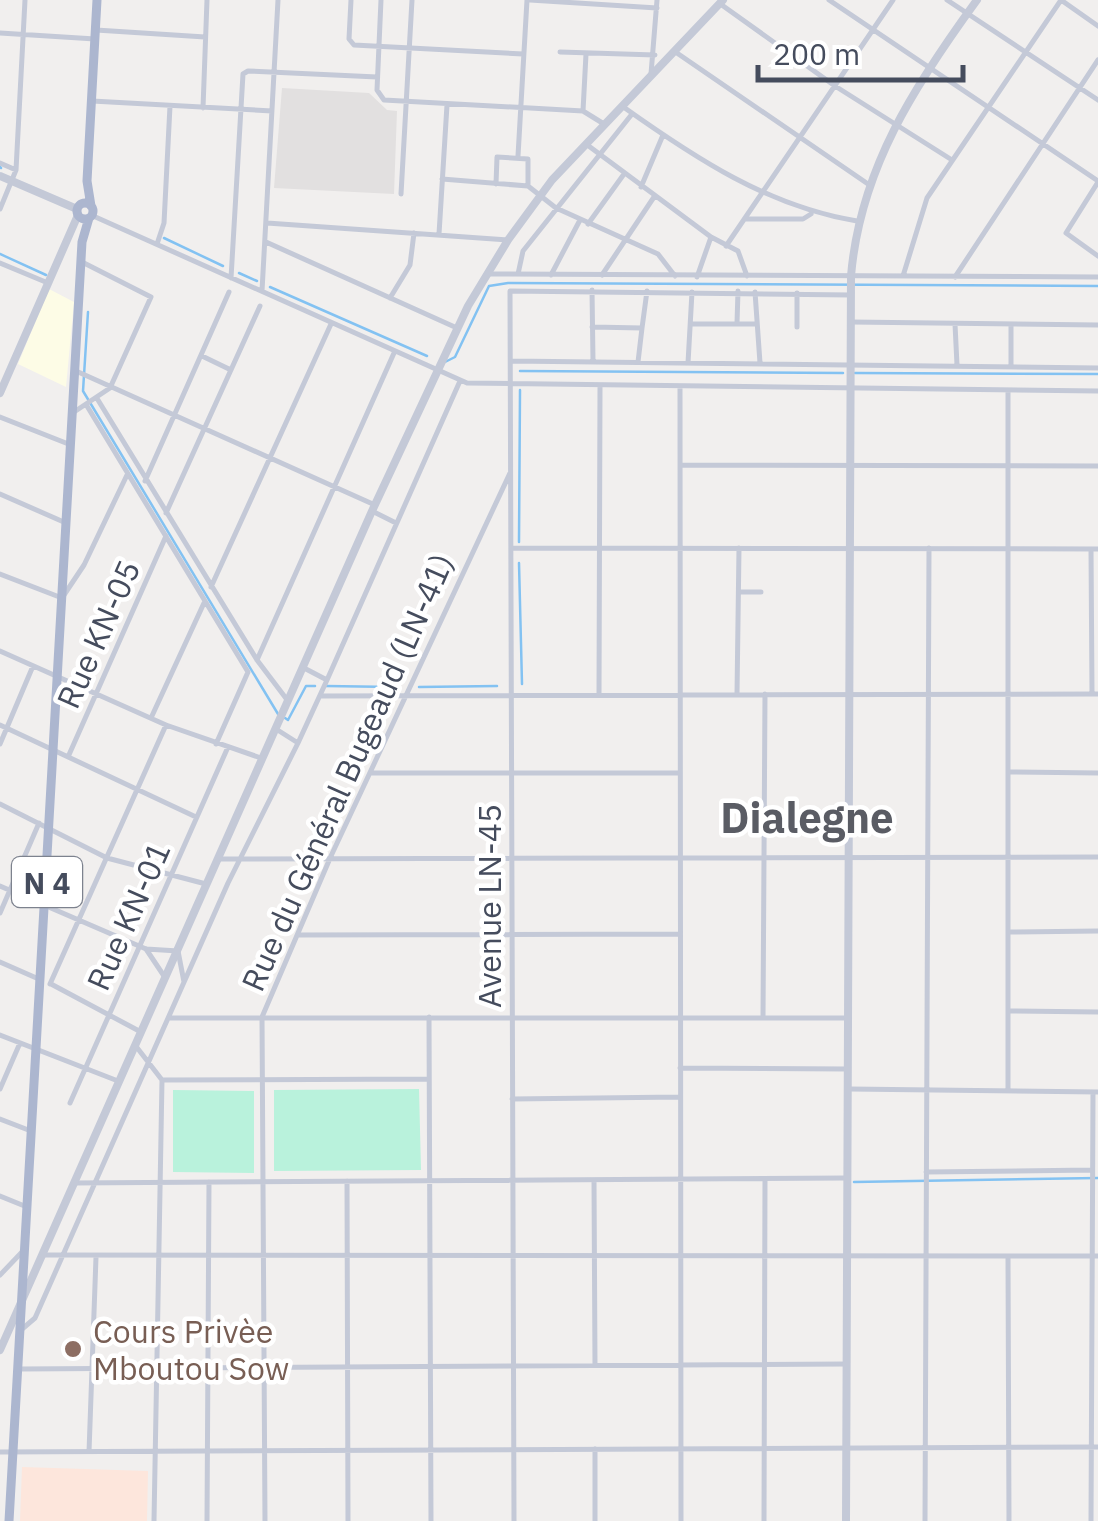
<svg xmlns="http://www.w3.org/2000/svg" width="1098" height="1521" viewBox="0 0 1098 1521" font-family="'IBM Plex Sans',sans-serif">
<rect width="100%" height="100%" fill="#f1efee"/>
<path fill="#fdfce6" d="M49 289 74 302 66 387 18 364Z"/>
<path fill="#e2e0e0" d="M282 88 369 93 387 110 397 111 394 194 274 188Z"/>
<path fill="#fde6dc" d="M22 1467 148 1471 147 1521H20Z"/>
<path fill="#b9f2dc" d="M419 1089 421 1170 274 1171V1090Z
M173 1090 254 1091V1173L173 1172Z"/>
<g fill="none" stroke-linecap="round" stroke-linejoin="round">
<path stroke="#83c2f2" stroke-width="2.5" d="M0 167 1 168
M164 238 223 266
M0 254 46 275
M239 273 257 281
M270 287 427 356
M88 312 83 391 278 714
M445 362 455 357 489 286 508 283 1098 286
M520 371 843 373
M855 373 1098 374
M519 542 520 390
M519 563 522 684
M326 686 394 687
M419 687 497 686
M285 718 288 720 306 686H315
M854 1182 1098 1178"/>
<path stroke="#c4c9d7" stroke-width="5" d="M351 0 349 39 354 45 523 54
M381 0 377 90 384 100 583 111 604 124
M530 0 657 8
M829 0 1098 181
M947 0 1098 100
M1061 0 1098 26
M719 3 835 86 952 160
M96 30 205 37
M0 33 95 39
M674 51 868 184
M560 52 655 55
M651 74 657 0
M92 101 272 111
M622 106C695 158 769 207 857 221
M203 108 207 0
M583 111 586 54
M586 144 711 237 738 251 747 276
M518 156 527 0
M0 163 16 170
M442 179 528 186 556 208 658 254 675 276
M1098 182 1066 233 1098 256
M496 184 497 157 528 159V186
M641 187 663 135
M401 194 412 0
M0 209 16 170 25 0
M91 215 467 383 1098 391
M746 219H803L811 214
M267 223 508 240
M588 224 624 174
M439 234 447 105
M266 242 457 328
M157 244 164 223 170 106
M726 246 893 0
M0 263 48 283
M490 274 1098 277
M518 274 523 251 632 114
M551 275 580 220
M602 275 654 197
M903 276 927 198 1061 0
M697 277 711 237
M955 277 1098 60
M231 278 243 74 248 71 377 77
M592 290 593 361
M262 291 278 0
M755 292 760 363
M797 293V327
M390 298 410 265 414 233
M851 322 1098 325
M737 323 738 291
M691 324H757
M955 324 957 365
M592 327 642 328 647 291
M202 356 231 370
M511 361 1098 368
M638 362 642 328
M688 363 692 292
M1011 366V324
M76 371 375 505
M680 386 681 1521
M98 400 257 660 288 701
M87 406 248 672 216 744
M74 412 110 388 151 297 82 262
M0 417 71 445
M681 465 1098 466
M145 481 229 292
M0 494 66 523
M372 511 396 523
M166 513 260 306
M511 548 1098 549
M1091 549 1092 694
M0 574 62 598 84 565 127 475
M211 587 331 324
M739 592H761
M0 651 166 725 261 758
M257 660 394 353
M327 680 460 381
M599 694 600 387
M737 694 739 548
M320 696 1098 694
M151 718 204 603
M0 725 196 817
M298 743 327 680 304 668
M0 744 33 666
M68 757 166 536
M1011 772 1098 773
M371 773H680
M0 804 107 858 206 884
M219 859 1098 857
M0 886 146 949 178 951 184 982
M0 913 39 823
M1011 932 1098 931
M298 935 680 934
M146 949 164 976
M0 962 41 980
M50 984 166 725
M51 984 141 1032
M1011 1011 1098 1012
M429 1017 431 1521
M170 1018H847
M763 1018 765 694
M0 1035 118 1081
M135 1045 162 1080 154 1521
M680 1068 847 1069
M162 1080 429 1079
M0 1089 20 1043
M850 1089 1098 1092
M1008 1090V390
M512 1099 679 1097
M70 1103 228 747
M0 1119 31 1131
M926 1172 1092 1170
M594 1180 595 1365
M347 1181 348 1521
M74 1183 846 1178
M0 1196 27 1207
M42 1255 1098 1256
M1008 1256 1009 1521
M0 1275 22 1252
M21 1330 35 1318 228 883 298 743 276 729
M20 1369 846 1364
M595 1449V1521
M0 1452 1098 1447
M89 1452 96 1257
M207 1521 209 1182
M265 1521 262 1017 331 856 510 473
M514 1521 510 291 851 295
M764 1521 765 1179
M925 1521 929 548
M1091 1521 1093 1092"/>
<path stroke="#c4c9d7" stroke-width="8" d="M0 176 77 209
M0 393 78 215
M0 1350 372 511 468 306 508 240 552 180 723 0
M846 1521 851 276C860 169 915 85 977 0"/>
<path stroke="#acb6cf" stroke-width="9" d="M77 211a8 8 0 1 1 16 0a8 8 0 1 1-16 0Z
M91 206 87 181 97 0
M9 1521 82 242 89 218"/>
</g>
<circle fill="#8d6e63" stroke="#fff" stroke-width="4" cx="73" cy="1349" r="10"/>
<g text-anchor="middle" dominant-baseline="central" stroke-width="9" stroke-linejoin="round" paint-order="stroke">
<rect fill="#fff" stroke="#7d828e" stroke-width="2.5" x="12" y="857" width="70" height="50" rx="8"/>
<g font-size="30" font-weight="bold" fill="#454c5d">
<text x="47" y="882">N 4</text>
</g>
<g font-size="32" fill="#454c5d" stroke="#fff">
<text transform="translate(98 634) rotate(-66)">Rue KN-05</text>
<text transform="translate(347 772) rotate(-66)">Rue du Général Bugeaud (LN-41)</text>
<text transform="translate(489 906) rotate(-90)">Avenue LN-45</text>
<text transform="translate(128 916) rotate(-66)">Rue KN-01</text>
</g>
<g font-size="32" fill="#785e54" stroke="#fff" text-anchor="start">
<text x="93" y="1331">Cours Privèe<tspan x="93" dy="37">Mboutou Sow</tspan></text>
</g>
<g font-size="42" font-weight="bold" fill="#5a5c64" stroke="#fff">
<text x="807" y="817">Dialegne</text>
</g>
</g>
<path d="M758 65v15h205v-15" fill="none" stroke="#454c5d" stroke-width="5"/>
<text x="773" y="65" font-size="30" fill="#454c5d" stroke="#ffffff" stroke-width="8" paint-order="stroke">200 m</text>
</svg>
